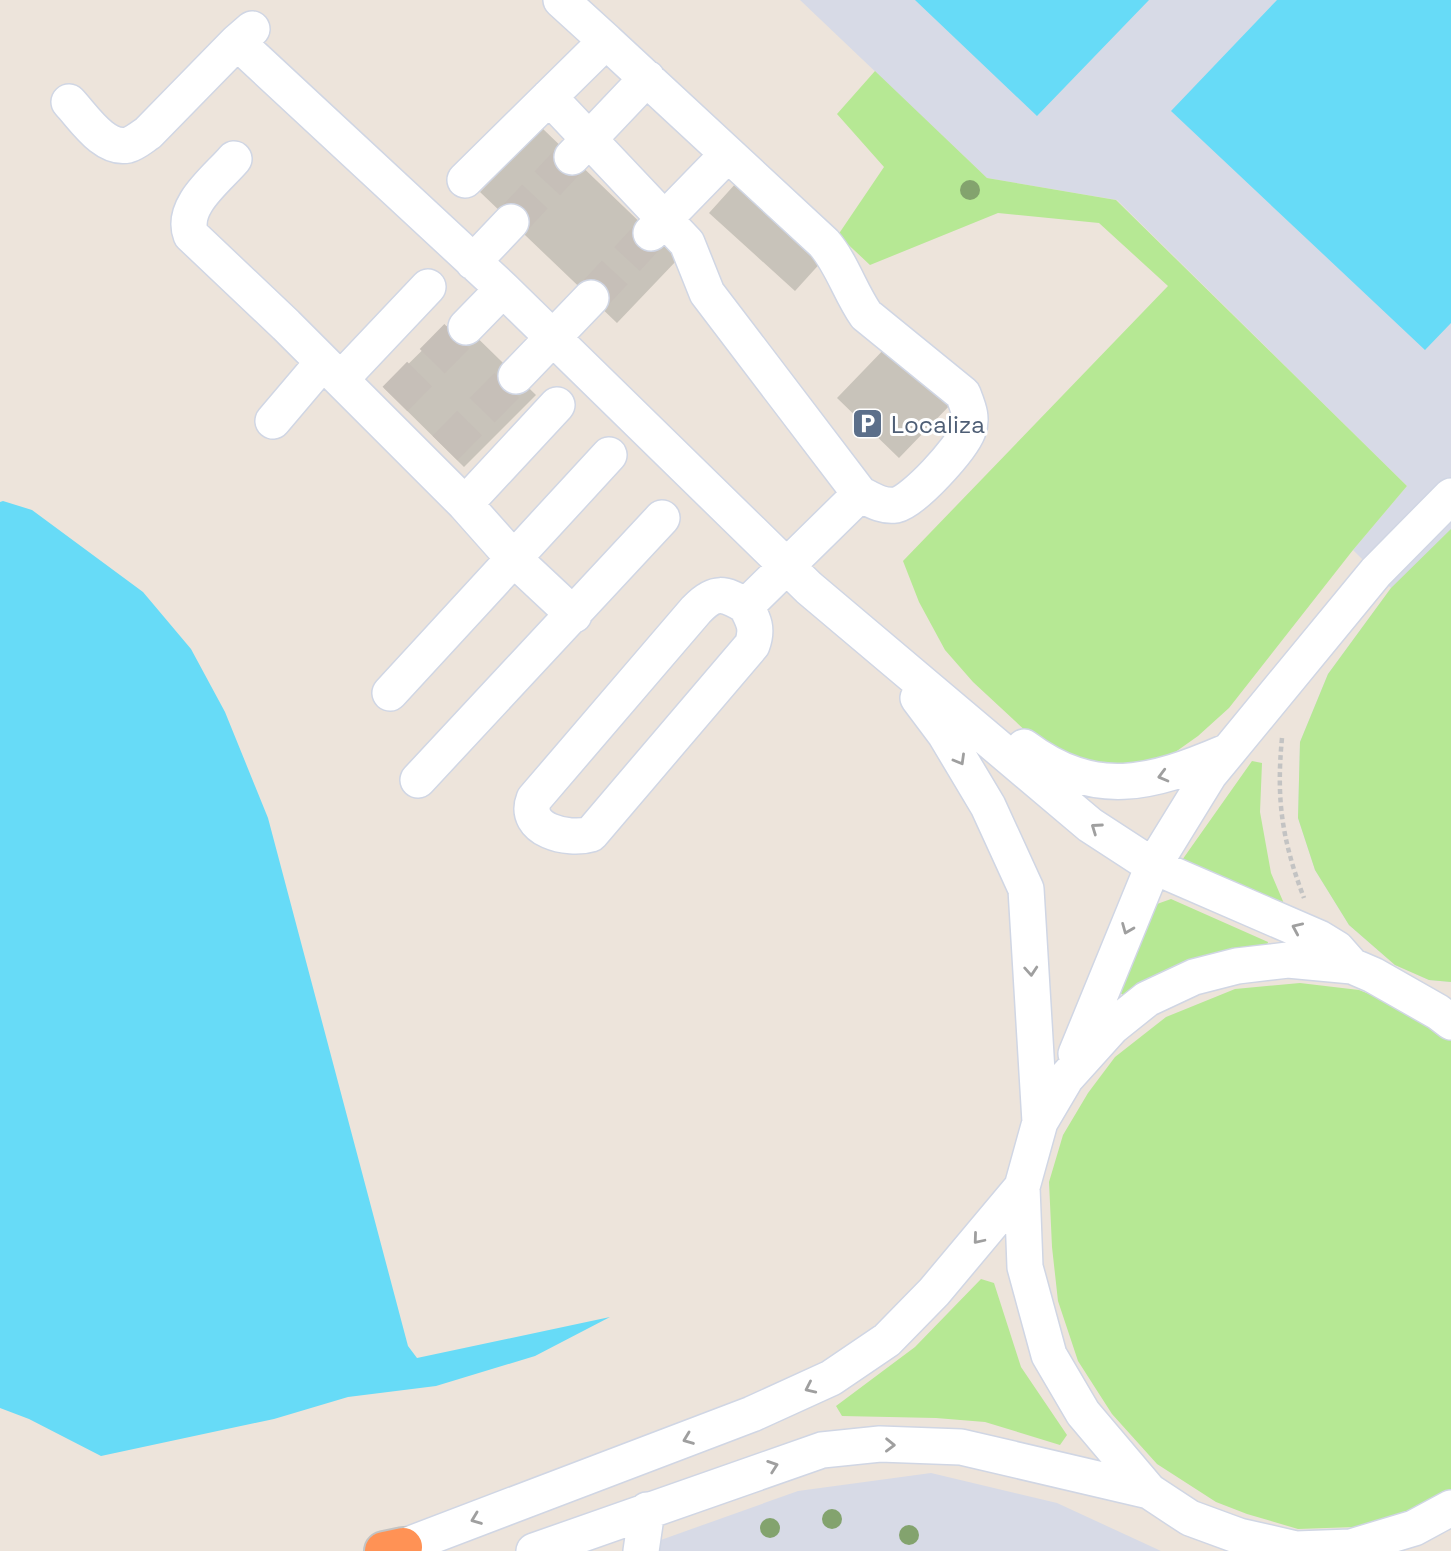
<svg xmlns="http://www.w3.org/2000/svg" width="1451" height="1551" viewBox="0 0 1451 1551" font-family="'Space Grotesk',sans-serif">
<rect width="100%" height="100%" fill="#ede4db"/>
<path fill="#d7dae6" d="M800 0H1451V982L1429 980 1395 965 1349 925 1315 870 1298 818 1300 742 1328 674 1391 588 1353 550 1407 486 1117 200 987 178Z
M931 1473 1057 1503 1161 1551H630L798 1491Z"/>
<path fill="#b6e894" d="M875 71 987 178 1116 200 1407 486 1353 550 1229 708 1198 736 1174 753 1142 763 1103 764 1044 748 973 682 945 650 919 602 903 561 1168 286 1099 223 998 213 870 265 838 235 884 167 837 114Z
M1451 529V982L1429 980 1395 965 1349 925 1315 870 1298 818 1300 742 1328 674 1391 588Z
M1252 761 1262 763 1260 812 1271 873 1285 906 1180 863Z
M1171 899 1268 942 1266 950 1126 997 1116 990 1157 904Z
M1300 983 1359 990 1413 1011 1451 1041V1490L1416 1511 1355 1527 1298 1529 1247 1514 1216 1502 1157 1464 1112 1414 1078 1361 1058 1301 1052 1247 1049 1182 1063 1135 1088 1093 1115 1057 1166 1017 1235 989Z
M981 1279 994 1283 1021 1367 1067 1435 1060 1445 985 1422 936 1418 842 1416 836 1406 915 1347Z"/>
<path fill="#67dbf7" d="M915 0H1149L1037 116Z
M1277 0H1451V323L1425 350 1171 111Z
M3 501 32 510 143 592 191 649 225 712 268 818 408 1346 417 1358 610 1317 535 1356 436 1386 348 1397 274 1419 101 1456 29 1419 0 1408V502Z"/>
<path fill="#c8c3ba" d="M542 128 678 259 617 323 480 192Z
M737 182 824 259 795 291 709 213Z
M456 317 536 395 464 467 384 388Z
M890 343 952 403 899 458 837 398Z"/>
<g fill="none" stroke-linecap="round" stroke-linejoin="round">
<path stroke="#c6bfb8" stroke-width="35" stroke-dasharray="35 18" stroke-linecap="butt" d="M511 222 572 157
M591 298 651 233
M395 399 466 327
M445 448 516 376"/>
<defs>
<path id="minor" d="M252 29 237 42 503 289 809 588 1090 825 1153 866 1319 938 1337 949 1352 966
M606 41 824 243C842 264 850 292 866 315L963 394C968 407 973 418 968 431 961 449 914 501 896 505 882 507 872 500 860 494
M549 97 687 243 707 293 860 494 746 606C754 621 758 629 752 645L591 834C568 841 522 830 534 799L696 610C715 590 724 593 746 606
M69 102C84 118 104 150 128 145 135 143 142 137 148 133L237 42
M572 157 647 78
M234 159C217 179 180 206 191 235L286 325 465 504
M465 180 606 41 561 0
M651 233 728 154
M473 262 511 222
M466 327 503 289
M516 376 591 298
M341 379 428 287
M557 405 465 504 513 558 574 615
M273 421 323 362
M390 693 609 455
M918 698 945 734 988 806 1026 889 1040 1122
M1024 747C1095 800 1151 784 1226 752
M418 780 662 518
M1451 1022 1438 1012 1373 975 1352 966 1288 960 1237 966 1194 977 1147 999 1112 1027 1066 1078 1040 1122 1022 1187 1025 1267 1049 1355 1083 1413 1149 1491 1190 1518 1239 1536 1296 1549 1351 1547 1414 1528 1451 1508
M1076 1054 1153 866 1209 775 1376 572 1451 496
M392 1551 752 1414 831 1378 887 1340 934 1292 1022 1187
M534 1551 822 1450 880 1444 961 1447 1149 1491
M641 1551 647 1510"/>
<path id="highway" d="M384 1551 403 1547"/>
</defs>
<use href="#minor" stroke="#d0d6e4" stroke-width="38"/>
<use href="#highway" stroke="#c3c3c3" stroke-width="42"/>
<path stroke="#c3c3c3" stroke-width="4.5" stroke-dasharray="5 3.5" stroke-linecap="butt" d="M1282 738C1276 800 1282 840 1304 898"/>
<use href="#minor" stroke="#fff" stroke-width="35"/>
<use href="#highway" stroke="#ff9255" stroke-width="38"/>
</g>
<g fill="#83a36e">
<circle cx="970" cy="190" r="10"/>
<circle cx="832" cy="1519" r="10"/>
<circle cx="770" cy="1528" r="10"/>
<circle cx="909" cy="1535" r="10"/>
</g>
<defs><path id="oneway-chevron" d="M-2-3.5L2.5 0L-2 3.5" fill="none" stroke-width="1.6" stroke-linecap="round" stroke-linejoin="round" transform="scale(1.75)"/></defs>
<g stroke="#9f9f9f">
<use href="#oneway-chevron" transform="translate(960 760) rotate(60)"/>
<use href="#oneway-chevron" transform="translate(1163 776) rotate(165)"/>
<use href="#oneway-chevron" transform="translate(1096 828) rotate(-145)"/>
<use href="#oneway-chevron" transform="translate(1297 928) rotate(-156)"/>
<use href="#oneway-chevron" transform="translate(1127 929) rotate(112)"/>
<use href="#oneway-chevron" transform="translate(1031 971) rotate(86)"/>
<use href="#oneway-chevron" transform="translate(978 1239) rotate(130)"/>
<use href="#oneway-chevron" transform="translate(810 1388) rotate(155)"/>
<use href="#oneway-chevron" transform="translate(688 1439) rotate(159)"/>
<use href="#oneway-chevron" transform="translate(890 1445) rotate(1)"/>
<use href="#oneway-chevron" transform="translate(773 1466) rotate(-19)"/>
<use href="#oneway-chevron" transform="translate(476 1519) rotate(159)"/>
</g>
<defs>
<symbol id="parking-square" viewBox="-11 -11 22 22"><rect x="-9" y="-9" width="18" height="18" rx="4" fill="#5c6f8a" stroke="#fff"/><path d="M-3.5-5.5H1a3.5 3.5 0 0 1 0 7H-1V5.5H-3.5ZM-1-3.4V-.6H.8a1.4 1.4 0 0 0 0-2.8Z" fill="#fff"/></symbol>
</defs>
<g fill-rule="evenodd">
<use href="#parking-square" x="850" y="406" width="35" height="35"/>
</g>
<g text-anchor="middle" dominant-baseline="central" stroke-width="6" stroke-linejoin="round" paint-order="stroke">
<g font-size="24" fill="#4e5e75" stroke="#fff" text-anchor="start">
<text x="891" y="424">Localiza</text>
</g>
</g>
</svg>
